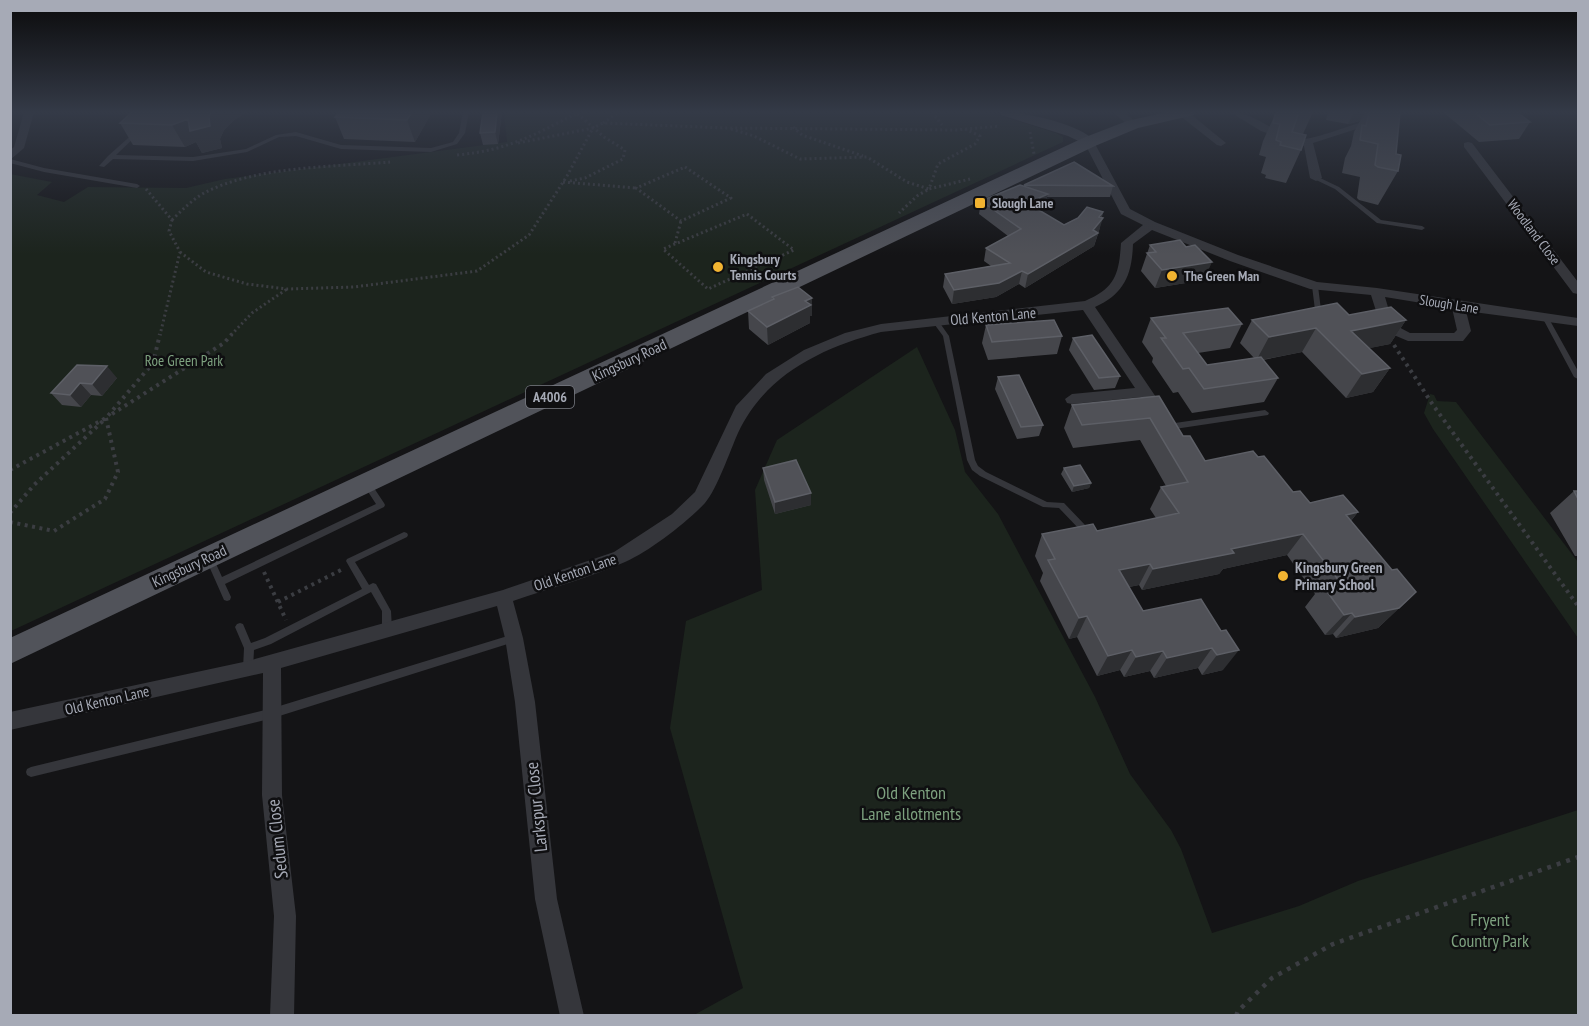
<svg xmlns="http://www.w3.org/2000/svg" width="1589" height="1026" viewBox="0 0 1589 1026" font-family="'PT Sans Narrow',sans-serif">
<rect width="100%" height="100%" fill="#141416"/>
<path fill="#1c241d" d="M513 112H987L1056 133 1063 137V142L11 631 10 174 52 182 37 195 64 202 88 187 186 188 225 179 507 142 504 113Z
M917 347 955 430 965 472 998 514 1095 697 1130 774 1171 830 1181 849 1212 933 1299 906 1358 881 1578 810V1015H694L743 988 670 728 686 621 762 590 755 490 777 440Z
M1430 394 1434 395 1437 401 1456 402 1578 562V638L1433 429 1424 413Z"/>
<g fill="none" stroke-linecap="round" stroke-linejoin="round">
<path stroke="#3b3d42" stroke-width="3" stroke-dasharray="2 3" stroke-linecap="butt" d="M932 112 942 125
M603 123 619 112
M793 127 802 135 863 156
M731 129 754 136 800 159 867 157 907 182 929 189 917 196 899 213
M965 129 980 136 975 144 938 164 929 189 970 179
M1030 132 1034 154
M518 143 593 128 603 123 725 128 956 130 1000 126
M457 155C509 150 534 135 579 112
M685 167 731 198 681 221 636 188Z
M570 181 585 178 623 159 625 150 604 137 577 113
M563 182 636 188
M146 189 172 220 169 231 180 252 160 335
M747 214 794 250 708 289 663 249Z
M172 220C182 210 192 200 204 193 256 166 332 167 390 162
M675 243 681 221
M180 252 206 272 247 284 287 289 354 287 477 271 529 235 567 176 593 128
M231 335 252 313 287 289"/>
<path stroke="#3b3d42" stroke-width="4" stroke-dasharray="3 4.5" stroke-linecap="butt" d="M1394 345 1433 405 1578 606
M112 414 224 343 232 334
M10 470 106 418 153 363 160 334
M10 513 34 485 103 421
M10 522 54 531 105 499 118 472 106 418
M264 572 286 620
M278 602 341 570"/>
<path stroke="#3b3d42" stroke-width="4.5" stroke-dasharray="4 6" stroke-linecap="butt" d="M1236 1016 1238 1011 1272 978 1333 944 1578 857"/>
<path fill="#35363b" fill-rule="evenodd" d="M463 112H469L465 133 457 144 431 152 341 149 296 136 279 137 247 152 193 161 113 159 104 167 99 166 108 156 136 131 139 133 138 134 116 155 193 157 246 149 276 135 296 132 341 145 431 148 453 142 459 133Z
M10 159 44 168 137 184 140 186 137 188 44 172 10 163Z
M1314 177H1318L1339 187 1381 220 1422 226 1425 228 1422 230 1377 223 1335 189 1314 179Z
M1315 284 1318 286 1322 318 1319 320 1316 318 1312 286Z
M1543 315H1545L1548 317 1578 371V379L1574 377 1542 317Z
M933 319H937L949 336 975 460 978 466 986 472 1047 502 1064 503 1086 526 1087 528 1086 530H1080L1059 508 1043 507 980 476 972 470 967 460 943 336 932 321Z
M1265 410 1269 413 1268 415 1168 430 1164 427 1168 424Z
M367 481 370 482 384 503 385 505 384 507 225 584 231 597 230 600 227 601 224 600 205 557 206 555H212L222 577 376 504 363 484Z
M404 532 407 533 408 535 407 537 355 562 369 585 373 583 376 584 391 611 392 630 390 633 387 634 384 633 382 630V611L371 592 271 644 254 650 253 669 251 672 248 673 245 672 243 669 244 648 235 627 237 624 240 623 243 624 251 643 265 638 362 589 346 561 347 559Z
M514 634 517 635 519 638 517 641 273 718 31 777 27 775 26 772 27 769 31 767 273 708Z"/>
<path fill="#35363b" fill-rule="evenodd" d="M24 112H34L24 148 10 160V150L14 147Z
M1113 112H1124L1138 124 1129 126Z
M1179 112H1188L1226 143 1221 146 1217 145 1179 115Z
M1230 112C1254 111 1279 138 1304 139 1315 139 1353 124 1367 121L1372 124 1313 143 1322 178 1316 181 1310 178 1304 146 1261 131Z
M1089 139 1094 142 1130 209 1155 222 1238 255 1317 282 1377 288 1578 318V326L1466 311 1471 331 1463 341H1408L1382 330 1371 295 1310 289 1230 261 1152 230 1133 244C1132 275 1124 294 1095 307L1160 403 1162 407 1160 411H1150L1141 397 1072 404 1067 403 1065 399 1072 394 1135 388 1083 310 881 332C821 348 765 375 738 433 730 451 717 489 705 503 686 523 650 551 625 562 589 578 550 588 513 601L523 638 535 702 557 899 584 1016H560L535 899 515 702 505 638 497 606 281 668 282 795 296 916 294 1016H270L274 916 262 795 263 673 10 730V712L248 661 503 590 614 552 672 514 695 492 736 406 766 374 804 350 845 333 881 324 1085 301C1115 288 1119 275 1121 243L1143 225 1121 214 1084 142ZM1385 297 1452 308 1457 330 1454 333H1410L1393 324Z
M1468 142 1472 143 1578 282V294L1573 293 1464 147V143Z"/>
<path fill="#43454b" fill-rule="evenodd" d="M999 112C1022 111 1081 124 1096 142L1089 146 1068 136 1001 115Z"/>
<path fill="#51535a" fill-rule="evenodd" d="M1167 112H1196L1194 115 1138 128 1095 146 10 664V638L1083 138 1127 121Z"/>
</g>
<path fill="#45464b" d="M132 112H247L234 120 224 130 220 139 222 148 202 153 196 142 185 147 133 145 120 123Z
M339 112H432L415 142 344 139 335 117Z
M502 112 498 144 483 145 480 133Z
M1276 112H1313L1303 134 1292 132 1301 150 1286 183 1265 178 1266 175 1261 173 1266 157 1259 155 1263 141Z
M1328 112H1400L1396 154 1398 171 1378 205 1359 200 1357 198 1360 177 1342 173 1345 158 1351 146 1354 132 1360 121 1348 124 1326 120Z
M1443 112H1517L1530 122 1519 139 1479 142Z
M1024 185 1113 186 1110 197H1047L1044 207 1038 210 1064 225 1103 212 1099 231 1094 246 1025 288 1019 284 996 297 952 304 943 287 945 274 991 266 984 261 986 248 1008 236 979 214 981 201 1024 186Z
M1150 245 1204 280 1155 288 1141 271Z
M772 297 812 298V316H810V323L768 345 749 329 748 311 772 300Z
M1349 315 1406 320 1390 344 1369 348 1390 368 1373 392 1346 398 1302 352 1263 360 1278 378 1264 402 1192 413 1178 392 1173 393 1152 362 1153 358 1142 342 1151 318 1242 324 1230 348 1198 353 1207 365 1254 358 1240 343 1252 320Z
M986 325 1062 336 1057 354 988 360 982 343Z
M1073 338 1120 376 1115 388 1094 390 1069 350Z
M77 365 117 378 102 396 91 395 81 407 62 405 51 393Z
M998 377 1043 425 1039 436 1017 439 995 389Z
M1159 396 1183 436 1205 461 1258 457 1293 492 1310 503 1358 512 1351 521 1392 570 1416 592 1378 628 1336 638 1333 634 1325 635 1305 607 1315 594 1287 555 1223 569 1219 574 1142 590 1139 585 1129 587 1143 611 1201 599 1223 670 1202 675 1198 668 1154 678 1150 671 1124 677 1120 670 1097 676 1077 637 1069 639 1040 581 1043 573 1035 556 1042 534 1097 531 1156 518 1150 509 1161 487 1166 486 1140 440 1073 448 1064 428 1072 405Z
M763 468 811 493V505L775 514 764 480Z
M1064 468 1091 483 1089 488 1072 492 1061 474Z
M1574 491H1578V556H1575L1550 513Z"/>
<path fill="#2d2e31" d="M211 112H247L234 120 224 130 220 139 222 148 202 153 196 142 185 147 172 125 188 119 209 117Z
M412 112H432L415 142 407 120Z
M497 112H502L498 144 495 132Z
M1354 112H1365L1360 121 1348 124Z
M1048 194 1044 207 1024 217 1027 203Z
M1103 212 1100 222 1103 218 1094 246 1025 288 1028 274 1099 217Z
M1212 262 1204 280 1155 288 1162 270Z
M1022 271 1019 284 996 297 952 304 954 290Z
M812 298V316H810V323L768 345 767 327 805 301Z
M1406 320 1390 344 1342 354 1351 331Z
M1316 328 1302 352 1256 361 1269 337Z
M107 366 117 378 102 396 92 384Z
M1390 368 1373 392 1346 398 1362 374Z
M80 383 91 395 81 407 70 395Z
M1091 483 1089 488 1072 492 1074 486Z
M811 493V505L775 514V502Z
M1358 512 1340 534 1346 515Z
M1303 534 1287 555 1223 569 1219 574 1142 590 1153 569 1231 549Z
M1150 564 1139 585 1109 591 1119 570Z
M1416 592 1378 628 1336 638 1355 617Z
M1352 613 1333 634 1325 635 1344 615Z
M1087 616 1077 637 1069 639 1079 618Z
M1212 648 1198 668 1154 678 1167 658Z
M1132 650 1120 670 1097 676 1108 656Z
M1239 650 1223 670 1202 675 1217 655Z
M1163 651 1150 671 1124 677 1136 657Z"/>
<path fill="#505157" stroke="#5d5f66" stroke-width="1.5" d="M132 112H211L209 117 210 126 190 131 188 119 172 125 120 123Z
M339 112H412L407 120 335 117Z
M483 112H497L495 132 480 133Z
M1276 112H1299L1292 132 1306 135 1301 150 1280 145 1281 142 1276 140 1280 124 1273 123Z
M1369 112H1400L1396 154 1401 155 1398 171 1378 167 1375 165 1378 144 1360 140 1362 125 1366 126Z
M1474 112H1517L1530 122 1490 125Z
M1074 162 1113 186 1024 185Z
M1020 185 1048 194 1027 203 1064 225 1078 218 1087 207 1103 212 1099 217 1103 218 1093 230 1098 233 1028 274 1022 271 999 283 954 290 945 274 1010 263 986 248 1021 229 981 201Z
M1180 240 1186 247 1195 245 1212 262 1162 270 1147 253 1156 252 1150 245Z
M798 287 812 298 805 301 811 305 767 327 748 311 774 299 772 297Z
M1337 303 1349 315 1391 307 1406 320 1351 331 1390 368 1362 374 1316 328 1269 337 1252 320Z
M1228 308 1242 324 1183 333 1207 365 1261 357 1278 378 1204 389 1189 368 1183 369 1161 338H1166L1151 318Z
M1054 320 1062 336 992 342 986 325Z
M1092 335 1120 376 1099 378 1073 338Z
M77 365 107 366 92 384 80 383 70 395 51 393Z
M1019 375 1043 425 1021 427 998 377Z
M1159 396 1183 436H1190L1205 461 1253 451 1258 457 1264 456 1293 492 1300 491 1310 503 1343 495 1358 512 1346 515 1392 570 1397 569 1416 592 1399 608 1355 617 1352 613 1344 615 1323 586 1340 582 1303 534 1231 549 1234 553 1153 569 1150 564 1119 570 1143 611 1201 599 1221 631 1226 630 1239 650 1217 655 1212 648 1167 658 1163 651 1136 657 1132 650 1108 656 1087 616 1079 618 1048 560 1055 559 1042 534 1093 524 1097 531 1179 513 1161 487 1188 482 1150 418 1082 425 1072 405Z
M796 460 811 493 775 502 763 468Z
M1080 465 1091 483 1074 486 1064 468Z
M1574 491H1578V499Z"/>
<linearGradient id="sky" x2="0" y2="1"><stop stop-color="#0b0b0c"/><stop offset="0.44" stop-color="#343a47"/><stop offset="1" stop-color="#343a47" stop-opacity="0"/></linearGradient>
<rect width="1589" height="255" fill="url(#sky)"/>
<g fill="#f1b331" stroke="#0f0f11" stroke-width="2">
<rect x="974" y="197" width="12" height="12" rx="3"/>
<circle cx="718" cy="267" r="6"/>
<circle cx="1172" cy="276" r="6"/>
<circle cx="1283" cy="576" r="6"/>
</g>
<g text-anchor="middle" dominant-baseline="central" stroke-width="5" stroke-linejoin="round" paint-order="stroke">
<g font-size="14" font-weight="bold" fill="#a6aab6" stroke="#0f0f11" text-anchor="start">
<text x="992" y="203">Slough Lane</text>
<text x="730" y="259">Kingsbury<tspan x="730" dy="16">Tennis Courts</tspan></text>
<text x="1184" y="276">The Green Man</text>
</g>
<g font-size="14" fill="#a6aab6" stroke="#0f0f11">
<text transform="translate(1534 232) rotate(53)">Woodland Close</text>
<text transform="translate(1449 304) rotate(9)">Slough Lane</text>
</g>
<rect fill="#0f0f11" stroke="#797c84" stroke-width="1.5" x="526" y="386" width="48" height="22" rx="4.5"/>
<g font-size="14" font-weight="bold" fill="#a6aab6">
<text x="550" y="397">A4006</text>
</g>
<g font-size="15" fill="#a6aab6" stroke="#0f0f11">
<text transform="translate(993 316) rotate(-5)">Old Kenton Lane</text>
<text transform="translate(629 360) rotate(-25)">Kingsbury Road</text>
<text transform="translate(189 566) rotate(-25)">Kingsbury Road</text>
<text transform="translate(575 572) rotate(-19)">Old Kenton Lane</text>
<text transform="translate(107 700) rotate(-13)">Old Kenton Lane</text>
</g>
<g font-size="15" fill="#7da17f" stroke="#0f0f11">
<text x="184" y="360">Roe Green Park</text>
</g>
<g font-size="15" font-weight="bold" fill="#a6aab6" stroke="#0f0f11" text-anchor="start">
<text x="1295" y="567">Kingsbury Green<tspan x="1295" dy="17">Primary School</tspan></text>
</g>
<g font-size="18" fill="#7da17f" stroke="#0f0f11">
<text x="911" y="792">Old Kenton<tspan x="911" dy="21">Lane allotments</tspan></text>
<text x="1490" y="919">Fryent<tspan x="1490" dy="21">Country Park</tspan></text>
</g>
<g font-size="18" fill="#a6aab6" stroke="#0f0f11">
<text transform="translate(536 807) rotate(-96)">Larkspur Close</text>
<text transform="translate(277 839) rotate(-96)">Sedum Close</text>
</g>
</g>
<rect width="1589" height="1026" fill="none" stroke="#a6aab6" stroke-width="24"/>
</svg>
